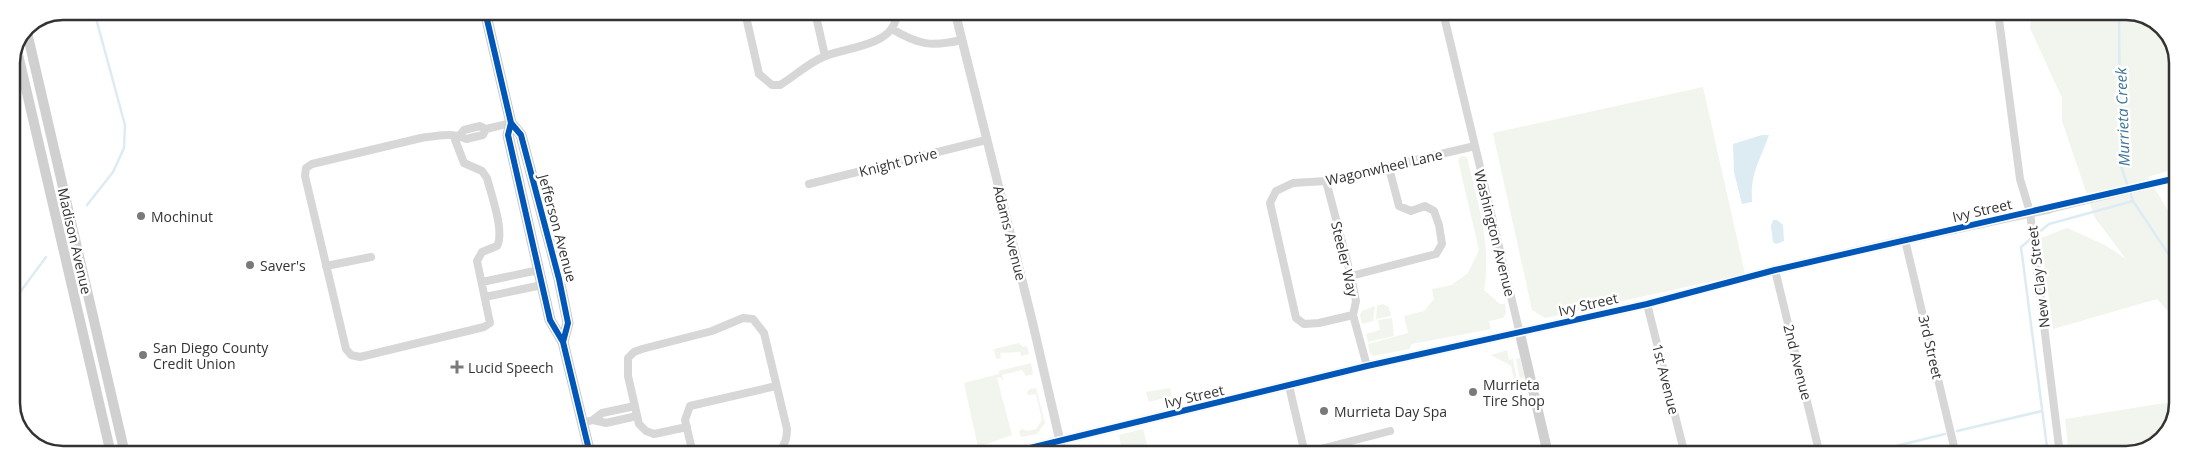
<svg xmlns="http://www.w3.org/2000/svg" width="2189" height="466" viewBox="0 0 2189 466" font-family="'Open Sans',sans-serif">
<rect width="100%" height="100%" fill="#fff"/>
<path fill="#f1f5ed" d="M2032 12H2136L2165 29 2177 56V168L2148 177 2177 226V321L2157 299 2053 329 2041 238 2067 228 2105 245 2126 259 2095 218 2062 121V98L2030 28Z
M1703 87 1745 274 1545 318 1532 310 1493 133Z
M1461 156 1467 157C1477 201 1492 245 1484 290L1500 304H1505L1506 313 1503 318 1489 321 1491 329 1412 344 1409 349 1373 356 1370 353 1368 344 1408 333 1404 316 1424 311 1434 299 1432 289 1452 285 1468 273 1479 250 1458 160Z
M1383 304 1389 307 1391 316 1376 319 1377 306Z
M1375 306 1373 321 1362 324 1360 315 1362 311Z
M1392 318 1394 336 1368 342 1366 334 1380 330 1378 320Z
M1019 343 1023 347 1027 346 1029 354 1021 356 1020 352 1000 353 1001 358 996 359 994 349Z
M1507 350 1509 360 1513 359 1517 380 1514 379 1511 366 1491 355Z
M1520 358 1525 377 1520 379 1516 359Z
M1031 363 1033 374 1026 376 1022 370 1002 375 1003 381 1000 377 997 378 1012 435 978 447 964 383 999 374V371Z
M1036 388 1045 423 1037 434 1021 437 1019 431 1023 429 1027 431 1036 429 1042 420 1036 394 1028 395 1027 392 1030 389Z
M1170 388 1172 396 1149 402 1146 392Z
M2177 401V413L2160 442 2127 455H2069L2065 419Z
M1143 429 1147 444 1122 451 1119 435Z"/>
<path fill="#ddebf3" d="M1762 135H1769C1760 161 1750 173 1752 202L1742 204 1734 172 1733 144Z
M1773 220H1777L1783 225 1784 241 1776 244 1773 242 1771 226Z"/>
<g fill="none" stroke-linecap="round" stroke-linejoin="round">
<path stroke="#ddebf3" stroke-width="2.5" d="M2119 12 2120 163 2133 201 2177 267
M87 205 113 172 124 148 125 125 94 11
M12 303 46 257
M1957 431 2042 411
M1892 447 1945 434
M2048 455 2021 247 2049 224 2133 201"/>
<path stroke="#d7d7d7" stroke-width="8" d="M745 12 759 74 772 85H780C795 76 807 64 823 57 848 46 896 47 897 12
M815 12 825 56
M1443 12 1520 334
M1998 12 2020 179 2030 212 2060 455
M892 29C919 45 931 47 962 40
M459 136 464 130 480 126 486 129 511 123
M454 137 464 163 482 171 487 178C491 194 505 232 497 246L482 252 477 261 490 323 484 327 360 357 351 355 346 349 305 176 306 168 312 164 421 138C436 136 453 132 466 139L483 135 486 129
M1326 181 1351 276 1356 301 1353 315 1367 366
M809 184 986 140
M2049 209 2177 178
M1905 240 1956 455
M326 266 371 257
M1775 270 1820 455
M1351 276 1436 254 1442 244 1439 225 1434 211 1425 206 1411 211 1399 206 1389 168
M482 282 539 270
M485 297 542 285
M1647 304 1685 455
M1353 315 1319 323 1304 324 1296 318 1270 203 1276 191 1293 183 1326 181 1475 146
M1289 386 1305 454
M593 420 602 413 635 406
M582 423 593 420 606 423 637 416
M687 427 654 434 646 431 639 424 628 376V358L634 352 642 349 712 331 743 318 753 319 764 333 787 429C787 442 783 451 770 454
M1305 453 1390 431
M693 454 685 420 690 406 776 386"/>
<path stroke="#d7d7d7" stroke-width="9" d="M955 12 1032 320 1063 454
M1005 454 1367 366 1647 304 1775 270 1905 240 2049 209"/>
<path stroke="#d0d0d0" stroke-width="10" d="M26 28 125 454
M17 50 111 454
M1520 334 1548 454"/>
<path stroke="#cacaca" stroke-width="11" d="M485 11 511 123 508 135 550 320 563 342 590 454
M511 123 521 135 559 279 568 323 563 342"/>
<defs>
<path id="cycleway" d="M485 11 511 123 508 135 550 320 563 342 590 454
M511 123 521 135 559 279 568 323 563 342
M1005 454 1367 366 1647 304 1775 270 2177 178"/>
</defs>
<use href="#cycleway" stroke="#fff" stroke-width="9"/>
<use href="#cycleway" stroke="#0057b8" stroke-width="6"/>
</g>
<g fill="#7a7a7a" stroke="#fff" stroke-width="2">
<circle cx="141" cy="216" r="5"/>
<circle cx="250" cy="265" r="5"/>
<circle cx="143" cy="355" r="5"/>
<path d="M454.5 359.5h5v5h5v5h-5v5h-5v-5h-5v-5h5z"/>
<circle cx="1473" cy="392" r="5"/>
<circle cx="1324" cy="411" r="5"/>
</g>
<g text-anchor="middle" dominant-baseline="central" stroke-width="5" stroke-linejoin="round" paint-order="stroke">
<g font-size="14" fill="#333" stroke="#fff">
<text transform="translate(898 162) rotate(-14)">Knight Drive</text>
<text transform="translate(1384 167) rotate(-13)">Wagonwheel Lane</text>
<text transform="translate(1982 210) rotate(-13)">Ivy Street</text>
<text transform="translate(558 228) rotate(75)">Jefferson Avenue</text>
<text transform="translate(1010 233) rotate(76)">Adams Avenue</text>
<text transform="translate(1495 233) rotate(76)">Washington Avenue</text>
<text transform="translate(75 241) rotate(77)">Madison Avenue</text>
<text transform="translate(1345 259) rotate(77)">Steeler Way</text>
<text transform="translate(2038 277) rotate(-97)">New Clay Street</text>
<text transform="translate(1588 304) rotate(-13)">Ivy Street</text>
<text transform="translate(1931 347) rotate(77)">3rd Street</text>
<text transform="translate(1798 362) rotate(76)">2nd Avenue</text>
<text transform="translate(1666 379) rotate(76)">1st Avenue</text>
<text transform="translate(1194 396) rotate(-13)">Ivy Street</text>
</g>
<g font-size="14" fill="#333" stroke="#fff" text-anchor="start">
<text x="151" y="216">Mochinut</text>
<text x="260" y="265">Saver's</text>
<text x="153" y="347">San Diego County<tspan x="153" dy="16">Credit Union</tspan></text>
<text x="468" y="367">Lucid Speech</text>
<text x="1483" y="384">Murrieta<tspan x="1483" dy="16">Tire Shop</tspan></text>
<text x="1334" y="411">Murrieta Day Spa</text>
</g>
<g font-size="15" font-style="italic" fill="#3f7597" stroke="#fff">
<text transform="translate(2122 117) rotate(-92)">Murrieta Creek</text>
</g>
</g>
<path d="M0 0H2189V466H0ZM63 20H2126A43 43 0 0 1 2169 63V403A43 43 0 0 1 2126 446H63A43 43 0 0 1 20 403V63A43 43 0 0 1 63 20Z" fill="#fff" fill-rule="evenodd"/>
<path fill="none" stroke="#333" stroke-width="2.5" d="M63 20H2126A43 43 0 0 1 2169 63V403A43 43 0 0 1 2126 446H63A43 43 0 0 1 20 403V63A43 43 0 0 1 63 20Z"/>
</svg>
